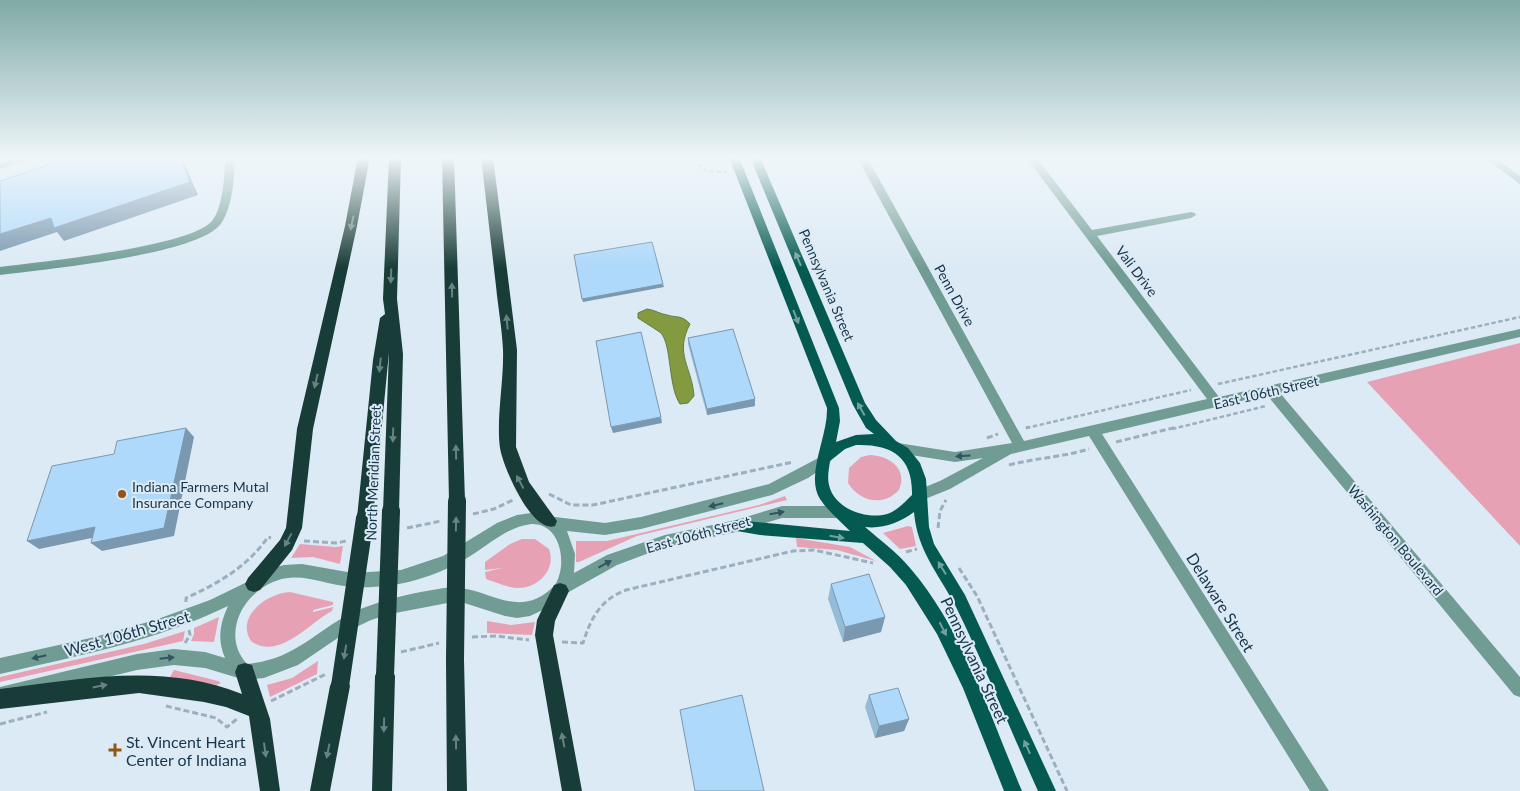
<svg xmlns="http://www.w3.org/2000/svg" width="1520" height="791" viewBox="0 0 1520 791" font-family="Lato,sans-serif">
<rect width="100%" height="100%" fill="#dceaf5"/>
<path fill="#e6a2b4" d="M1520 343V546L1367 382Z
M870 455C890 456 908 469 899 490 883 507 860 502 848 483L849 468 861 457Z
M785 496 787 500 637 536 579 562H576V541H607L759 505Z
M908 526 912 527 916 546 900 549 883 533Z
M796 538 850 547 876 561 837 550 797 547Z
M522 539H535L549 549C557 570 537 589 517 588 506 587 495 582 486 579L485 572 502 568 485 570V562L510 544Z
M300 544 335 547 343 546 340 564 313 557 291 558Z
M290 592 333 602V605L313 610V612L333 607 332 611C309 623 279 661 251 641 235 616 268 593 290 592Z
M219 617 214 642 191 641 194 634V628Z
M487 621 511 625 535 622 532 635 487 633Z
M185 631 183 641 0 682V677L144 644Z
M318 661 317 674 270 697 267 685 292 678Z
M174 670 218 681 221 683 217 685 170 677Z"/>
<path fill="#839a41" stroke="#627c44" d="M647 309C655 310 660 314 667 315 677 318 682 315 690 324 674 354 692 367 694 396L688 403 680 404C668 386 672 346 661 333 657 330 644 322 638 318V313Z"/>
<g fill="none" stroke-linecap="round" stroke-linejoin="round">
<path stroke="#9bafbe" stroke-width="2.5" stroke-dasharray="4.5 2.5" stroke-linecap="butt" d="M602 157C634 162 667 166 699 157
M692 160 707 171 727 172
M1218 384 1520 317
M1026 428 1191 390
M1172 429 1266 406"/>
<path stroke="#9bafbe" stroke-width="3" stroke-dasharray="6 3" stroke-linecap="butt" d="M1026 428 1029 427
M987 438 998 434
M1116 442 1177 427
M1009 465C1036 458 1063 457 1089 449
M549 494 571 505H593L793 462
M473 514 494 509 513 500
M407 528 441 521
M938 528 940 511 946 500
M304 541 337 543 346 541
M906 552 917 549
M959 568 977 596 1067 791
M186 602V598C219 583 247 567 268 537L271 538
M472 637 496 636 529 640
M562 642 583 643C591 618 600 600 626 590L793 551 814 550 873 563
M185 643 190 635 189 630
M401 652 439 643
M271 701 326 674
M166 706 216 718 227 727 237 719
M0 724 47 712"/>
<path fill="#719c94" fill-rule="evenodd" d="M21 157H39L0 169V163Z
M225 157H235C235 175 232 214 218 227 187 256 46 269 0 275V267C39 262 190 247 212 221 223 208 225 174 225 157Z
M857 157H867L1024 441 1207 399 1026 157H1036L1092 230 1191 212 1195 213 1196 215 1191 218 1097 236 1219 397 1520 329V337L1280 393 1520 677V697L1514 695 1267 395 1102 434 1329 791H1310L1089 436 1011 454 950 489 920 501 915 499 913 495 915 491 940 481 983 458 955 462 898 453 893 452 891 448 893 444 898 443 955 452 1012 443Z
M1483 157H1495L1520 176V184Z
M824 455 829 456 831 460 829 464 808 478 772 495 641 529 605 535 567 531 575 554 574 573 607 555 665 535 736 520 782 506H841L846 508 848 512 846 516 841 518H782L736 532 665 547 617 565 567 593 549 607 530 616 517 618 505 616 458 601 390 614 371 620 348 631 298 665 264 678 245 680 205 668 174 665 137 670 0 703V687L137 654 174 649 205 652 225 658C217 639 220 624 228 606 156 641 77 656 0 674V658L95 637 155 620 210 600 245 583 266 570 284 565 302 564 353 573 401 570 443 556 497 523 517 515 538 512 555 517 605 523 641 517 769 484ZM531 524C561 523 568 564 555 585 516 625 486 582 444 588 413 593 381 599 352 613 312 633 296 659 247 664 236 652 233 638 237 622 240 610 248 599 258 591 292 565 316 584 352 587 373 588 395 586 416 580 437 574 457 565 475 553 493 541 509 527 531 524Z"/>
<path fill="#045a50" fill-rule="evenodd" d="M729 157H739L839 408 840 421 836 442 856 435 874 434 866 428 853 405 750 157H760L865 403 876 420 896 441 908 448 920 463 926 479 929 527 934 544 965 595 1056 791H1038C1010 729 985 666 955 605 938 573 917 550 914 512 899 523 883 529 865 527 880 540 897 552 910 568 964 631 990 716 1022 791H1004L963 688 937 634 906 585 890 567 863 543 760 535 731 530 729 526 731 522 736 520 850 531C840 521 828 511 820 499 805 475 828 437 827 408ZM856 445C892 444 913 457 912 495 905 502 897 511 887 514 865 520 834 508 829 485 827 477 829 469 830 461L845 449Z"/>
<path fill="#183c37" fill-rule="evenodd" d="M358 157H370L357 226 313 429 302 528 292 550 260 590 254 592 248 590 245 584 248 578 280 540 286 528 297 429 345 226Z
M389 157H401L397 299 403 354 399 511 397 516 391 518 385 516 383 511 389 352 373 518 371 523 365 525 359 523 357 518 373 360 380 318 385 314 383 299Z
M442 157H454L465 501 463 506 457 508 451 506 449 501Z
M481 157H493L517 350 516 447 529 482 557 521 555 526C532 534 503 467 500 448 496 419 504 381 503 350 502 328 498 307 496 286 491 243 486 200 481 157Z
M560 583 566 585 569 591 555 621 553 635 582 791H562L535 635 537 620 554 585Z
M455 651 462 653 464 660 467 791H447L446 660 448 653Z
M245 663 252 665 270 719 280 791H260L249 716 226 707 204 702 139 693 0 709V689C82 679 162 662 242 694L235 672 238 665Z
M385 667 392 669 395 676 392 791H372L375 676 378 669Z
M340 676 347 679 350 686 330 791H310L330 686 333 679Z"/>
<path stroke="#183c37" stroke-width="18" d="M455 660 457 501
M385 676 391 511
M340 686 365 518"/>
</g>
<path fill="#96bbd7" d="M688 338 755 399V406L707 415 688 344Z
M831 584 885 617 881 632 843 642 828 599Z
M869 695 909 719 904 731 875 738 865 707Z"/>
<path fill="#7a98af" d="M180 157H182L198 195 64 241 57 232 0 251V234Z
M663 284 664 287 583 302 582 299Z
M755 399V406L707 415V409Z
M661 417 662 423 613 433 611 427Z
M186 428 194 437 174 536 102 551 91 543Z
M95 527 106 535 39 549 27 541Z
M885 617 881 632 843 642 845 627Z
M909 719 904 731 875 738 879 726Z"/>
<path fill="#aed9fa" stroke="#7a98af" d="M72 157H180L190 182 54 228 51 218 0 234V181Z
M652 242 663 284 582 299 574 255Z
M733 329 755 399 707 409 688 338Z
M641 332 661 417 611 427 596 341Z
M186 428 164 528 91 543 95 527 27 541 52 466 114 454 117 441Z
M869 574 885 617 845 627 831 584Z
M898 688 909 719 879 726 869 695Z
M742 695 764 791H695L680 710Z"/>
<defs><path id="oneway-solid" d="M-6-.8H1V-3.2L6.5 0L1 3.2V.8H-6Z" transform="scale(1.25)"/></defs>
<g fill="#668283">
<use href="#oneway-solid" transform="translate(352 223) rotate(102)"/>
<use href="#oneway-solid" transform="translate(391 276) rotate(92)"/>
<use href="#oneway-solid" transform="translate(452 290) rotate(-91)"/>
<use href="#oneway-solid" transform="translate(507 322) rotate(-95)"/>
<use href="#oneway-solid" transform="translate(380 365) rotate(96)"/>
<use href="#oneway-solid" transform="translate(316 381) rotate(103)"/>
<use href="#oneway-solid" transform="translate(393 435) rotate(92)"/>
<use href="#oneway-solid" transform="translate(456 452) rotate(-91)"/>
<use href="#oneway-solid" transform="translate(520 482) rotate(-118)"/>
<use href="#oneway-solid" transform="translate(456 524) rotate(-89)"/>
<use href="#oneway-solid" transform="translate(288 540) rotate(118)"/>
<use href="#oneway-solid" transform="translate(345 652) rotate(99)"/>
<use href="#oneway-solid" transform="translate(100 686) rotate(-11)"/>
<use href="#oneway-solid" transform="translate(384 725) rotate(91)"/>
<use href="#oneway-solid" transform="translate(563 740) rotate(-101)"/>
<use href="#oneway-solid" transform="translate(456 742) rotate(-91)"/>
<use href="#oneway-solid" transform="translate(265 750) rotate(82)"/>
<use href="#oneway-solid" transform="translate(328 751) rotate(101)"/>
</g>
<g fill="#70a2a2">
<use href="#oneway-solid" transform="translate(798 259) rotate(-113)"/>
<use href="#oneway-solid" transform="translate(796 317) rotate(69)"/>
<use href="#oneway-solid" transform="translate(861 409) rotate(-119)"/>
<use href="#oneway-solid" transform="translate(837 537) rotate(9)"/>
<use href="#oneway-solid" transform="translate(942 568) rotate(-122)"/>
<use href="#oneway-solid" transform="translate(943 629) rotate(63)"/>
<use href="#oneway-solid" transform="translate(1027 747) rotate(-114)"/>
</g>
<g fill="#315461">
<use href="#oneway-solid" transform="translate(963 456) rotate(176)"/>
<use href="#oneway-solid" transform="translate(716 505) rotate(167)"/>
<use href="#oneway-solid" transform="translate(777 513) rotate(-10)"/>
<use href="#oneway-solid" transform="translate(605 564) rotate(-28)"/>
<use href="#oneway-solid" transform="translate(39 657) rotate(167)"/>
<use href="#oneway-solid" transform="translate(167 658) rotate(-6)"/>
</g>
<linearGradient id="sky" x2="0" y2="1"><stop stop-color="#7faaa5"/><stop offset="0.59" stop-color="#eff6fa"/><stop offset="1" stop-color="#eff6fa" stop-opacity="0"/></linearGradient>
<rect width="1520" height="268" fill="url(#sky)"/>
<g fill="#915515" stroke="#dceaf5" stroke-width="2">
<circle cx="122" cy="494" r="5"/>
<path d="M112.5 742.5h5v5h5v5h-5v5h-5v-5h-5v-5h5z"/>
</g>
<g text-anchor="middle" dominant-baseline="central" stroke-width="4" stroke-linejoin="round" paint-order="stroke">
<g font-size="14" fill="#16354b" stroke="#dceaf5">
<text transform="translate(1137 271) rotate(53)">Vali Drive</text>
<text transform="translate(827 285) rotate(67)">Pennsylvania Street</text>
<text transform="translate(955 295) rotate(61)">Penn Drive</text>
<text transform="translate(1266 392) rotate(-13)">East 106th Street</text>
<text transform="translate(373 473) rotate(-88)">North Meridian Street</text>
<text transform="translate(698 534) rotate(-15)">East 106th Street</text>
<text transform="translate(1396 540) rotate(50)">Washington Boulevard</text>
</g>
<g font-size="14" fill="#16354b" stroke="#dceaf5" text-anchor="start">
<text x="132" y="486">Indiana Farmers Mutal<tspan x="132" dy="16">Insurance Company</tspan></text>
</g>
<g font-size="16" fill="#16354b" stroke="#dceaf5">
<text transform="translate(1221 602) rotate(58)">Delaware Street</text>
<text transform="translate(127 633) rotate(-16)">West 106th Street</text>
<text transform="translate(975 660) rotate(65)">Pennsylvania Street</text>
</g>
<g font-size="16" fill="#16354b" stroke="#dceaf5" text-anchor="start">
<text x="126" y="741">St. Vincent Heart<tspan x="126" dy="18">Center of Indiana</tspan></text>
</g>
</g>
</svg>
